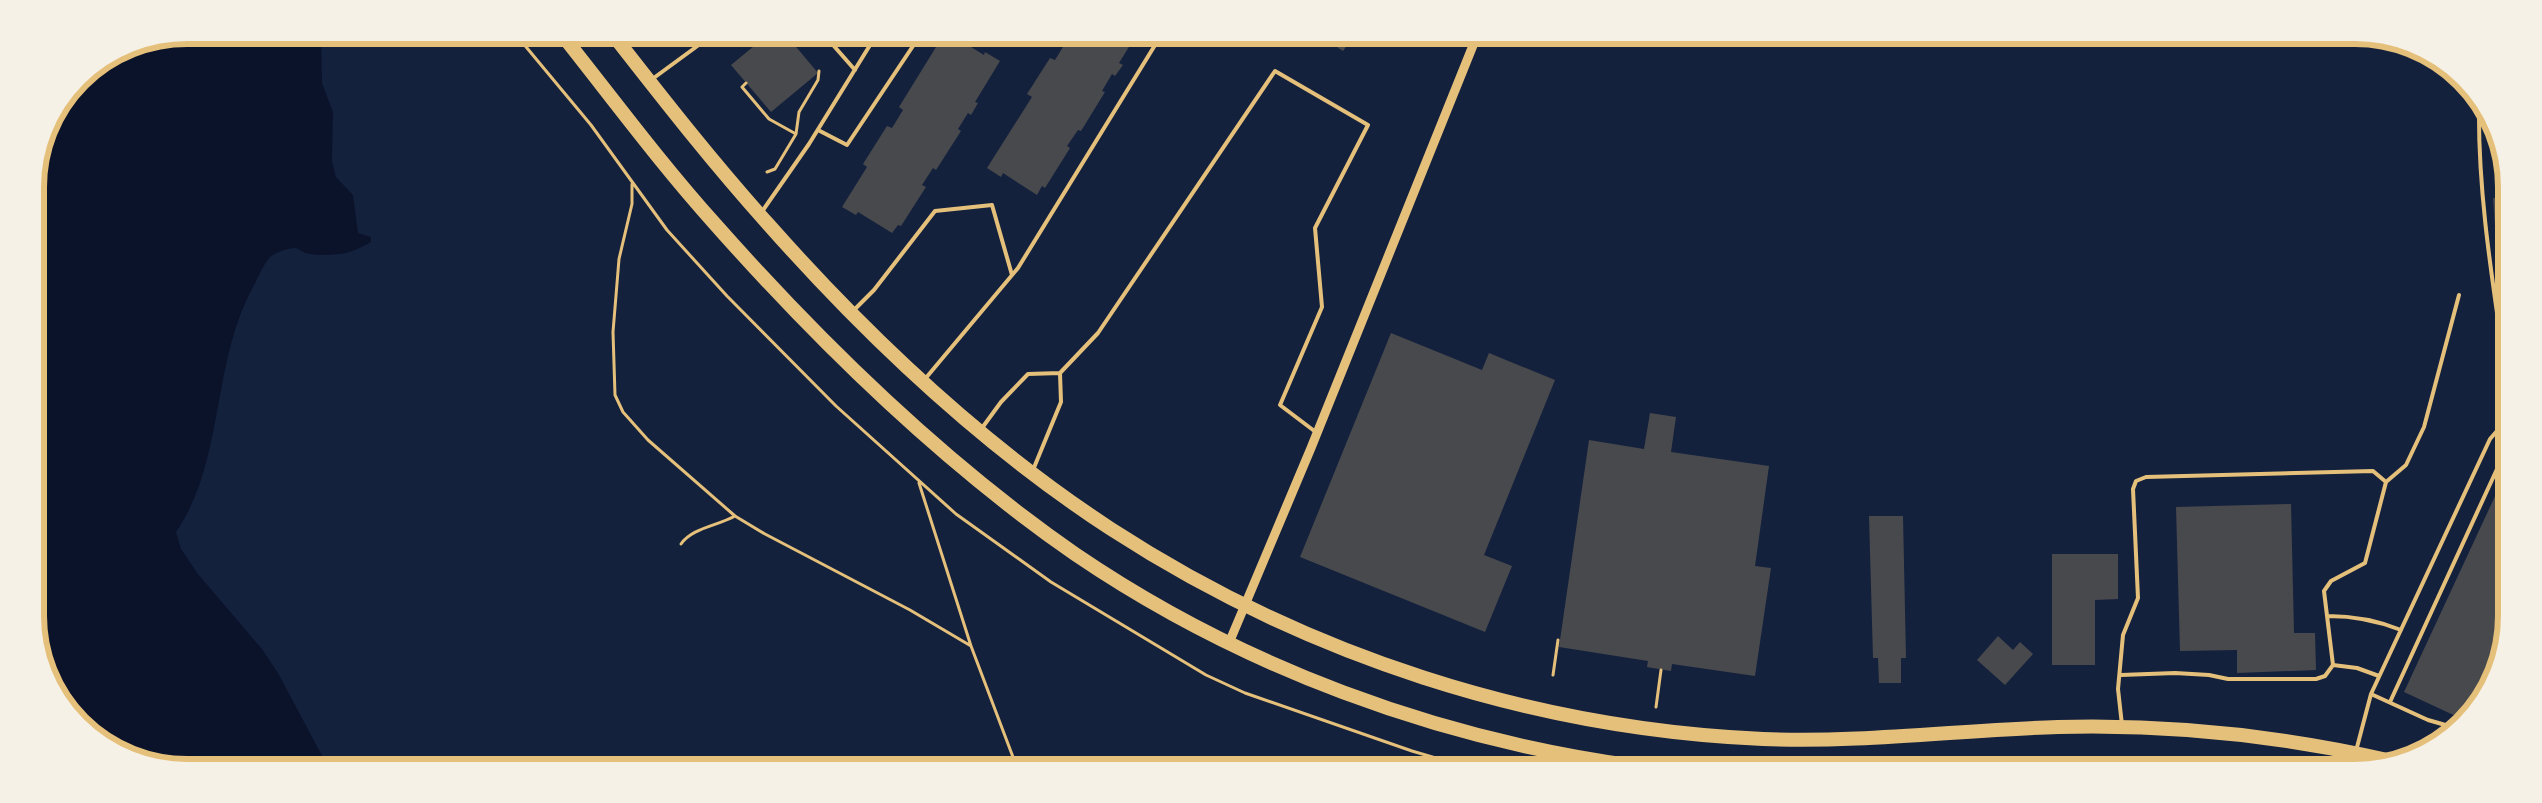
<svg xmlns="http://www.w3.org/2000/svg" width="2542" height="803" viewBox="0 0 2542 803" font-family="Roboto,sans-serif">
<rect width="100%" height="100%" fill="#14213d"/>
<path fill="#0b132b" d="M187 35H321L322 83 333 112 332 161 336 177 353 195 358 233 371 237V242C362 247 351 253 340 254 329 255 316 256 306 253 302 252 298 248 295 248 288 248 275 253 270 257 263 265 258 278 253 287 211 364 225 461 176 532L181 549 198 574 262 649 278 673 326 763H147L103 743 73 716 38 645 35 177 47 128 80 79 129 46Z"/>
<path fill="#48494c" d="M766 36H787L818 73 771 112 731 65Z
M949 37H955L984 55 985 52 1000 61 975 102 978 103 971 115 968 113 958 129 961 131 936 170 933 168 922 185 926 187 901 226 898 225 892 233 858 212 856 215 842 207 867 167 863 164 887 126 892 128 903 110 899 107 941 39 945 42Z
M1063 37H1135L1119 63 1123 65 1115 76 1112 74 1102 91 1105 92 1081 131 1078 130 1067 146 1070 148 1045 188 1042 186 1037 195 1003 173 1001 177 987 168 1032 97 1027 94 1050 58 1055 60 1066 42 1062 40Z
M1323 38H1352L1343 51Z
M2504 197V240L2496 241 2493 198Z
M1391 333 1482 370 1489 353 1555 380 1484 555 1512 566 1485 632 1300 557Z
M1650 413 1676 417 1671 452 1769 466 1755 566 1771 568 1755 676 1672 664 1671 671 1647 667 1648 661 1559 647 1589 440 1644 449Z
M2503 479 2502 635 2462 719 2404 692Z
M2291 504 2294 633H2315L2316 670 2237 673V650L2180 651 2176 507Z
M1869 516H1903L1906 658H1901V683H1879L1878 658H1873Z
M2052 554H2118V599L2095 600V665H2052Z
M1998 636 2013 650 2020 642 2033 654 2005 685 1977 660Z"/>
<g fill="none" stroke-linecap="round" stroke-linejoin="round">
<path stroke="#e5c07b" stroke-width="3" d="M517 36 591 125 667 230 727 296 836 406 956 514 1051 582 1206 675 1245 693 1412 751 1463 766
M746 83 742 87 769 119 796 134
M767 172 775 169 796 134 799 112 818 80 819 71
M632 184V204L619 259 613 332 615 395 623 412 648 440 735 516 765 534 910 610 971 646
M919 483 971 646 1016 765
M681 544C692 528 717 526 735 516
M1553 675 1558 640
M1656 707 1661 670"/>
<path stroke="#e5c07b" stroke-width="4" d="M826 37 855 70
M651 80 711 36
M2479 107C2478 189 2491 272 2503 354
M818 130 847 145 919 37
M761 213 809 144 875 37
M853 311 874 290 935 211 992 205 1012 275
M1060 373 1098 333 1275 71 1368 125 1315 228 1322 307 1280 405 1317 433
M925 379 1018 268 1160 37
M982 428 1001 402 1028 374 1060 373 1061 402 1033 470
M2386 482 2406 465 2424 427 2459 295
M2328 616C2355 616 2376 620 2401 630
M2333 665 2357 668 2379 676
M2121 675 2175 673 2209 675 2228 679H2316L2325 676 2333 665
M2371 694 2428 720 2456 728
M2390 702 2503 456
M2122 725 2118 689 2123 635 2138 598 2133 489 2136 481 2146 477 2373 471 2386 482 2365 563 2331 581 2324 591 2333 665
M2356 751 2371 694 2490 439 2503 424"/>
<path stroke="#e5c07b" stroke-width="9" d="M1229 643 1311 448 1476 38"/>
<path stroke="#e5c07b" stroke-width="14" d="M563 36C613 99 661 164 715 224 823 346 941 461 1075 554 1241 667 1437 739 1635 766
M614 36C664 100 714 164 769 225 869 338 984 446 1111 529 1305 655 1532 729 1763 739 1862 743 1960 730 2058 727 2171 724 2283 736 2392 761
M2049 767H2156"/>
</g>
<path d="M0 0H2542V803H0ZM187 44H2355A143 143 0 0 1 2498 187V616A143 143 0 0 1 2355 759H187A143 143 0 0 1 44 616V187A143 143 0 0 1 187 44Z" fill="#f6f1e7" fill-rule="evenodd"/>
<path fill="none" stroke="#e5c07b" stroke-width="6" d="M187 44H2355A143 143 0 0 1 2498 187V616A143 143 0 0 1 2355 759H187A143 143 0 0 1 44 616V187A143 143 0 0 1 187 44Z"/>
</svg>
